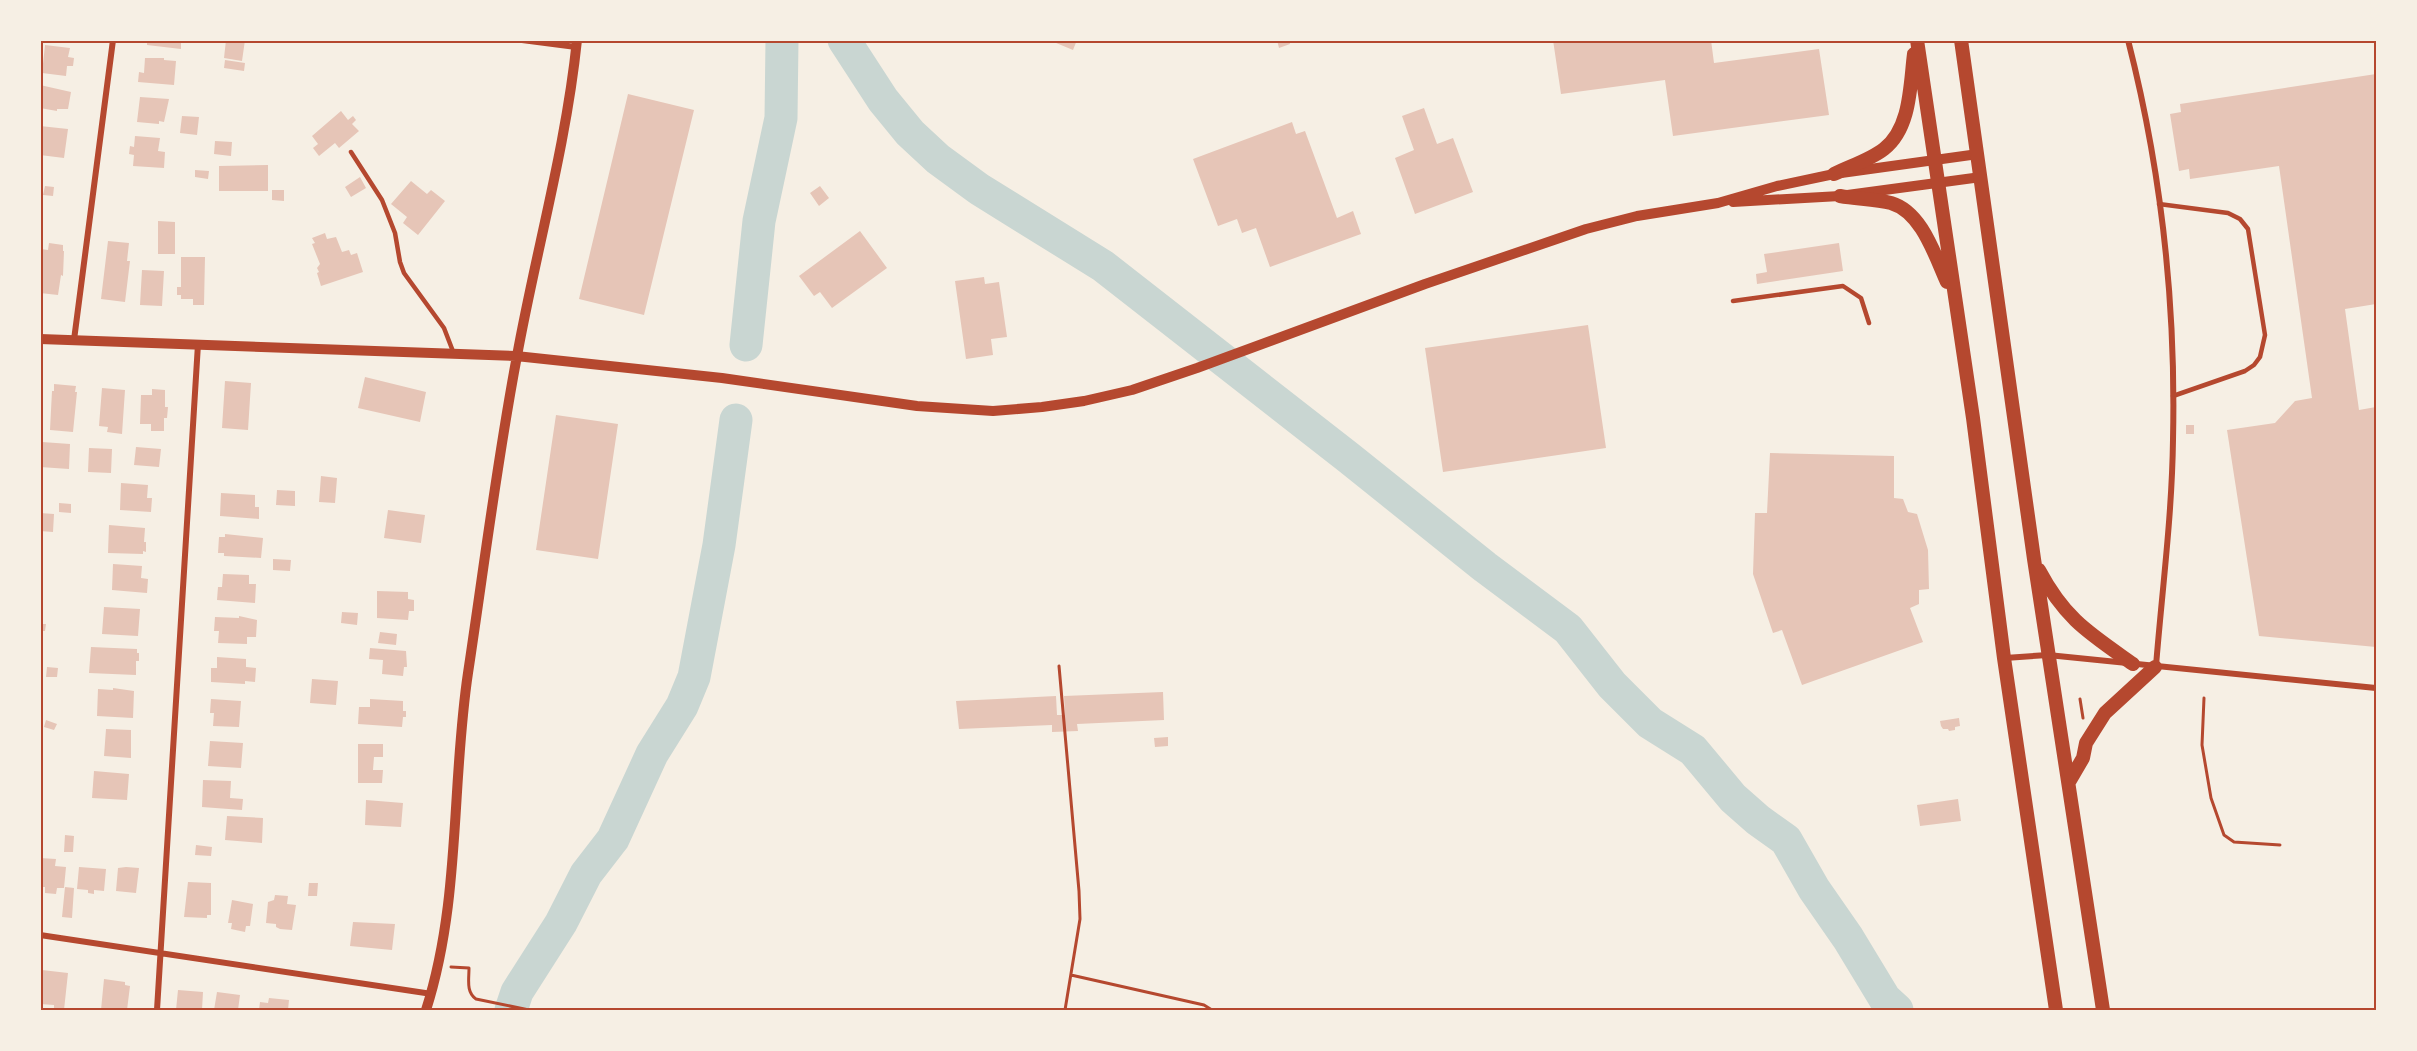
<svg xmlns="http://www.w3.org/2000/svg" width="2417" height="1051" viewBox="0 0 2417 1051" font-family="Quicksand,sans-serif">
<rect width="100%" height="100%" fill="#f6efe4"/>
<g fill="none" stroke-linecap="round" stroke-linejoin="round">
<path stroke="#c9d6d2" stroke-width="33" d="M844 40 883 100 910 133 938 159 979 189 1103 266 1349 458 1485 567 1568 629 1612 685 1650 723 1693 750 1733 798 1758 820 1786 840 1814 889 1848 938 1885 999 1897 1010
M746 345 759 221 781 118 782 40
M511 1010 517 992 561 923 586 874 613 839 652 754 682 706 694 677 719 545 736 420"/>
</g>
<path fill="#e6c5b7" d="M147 40H181V49L147 45Z
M226 40H245L242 61 224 58Z
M1049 40H1077L1073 50Z
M1277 40H1289L1290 44 1279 48Z
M1553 40H1711L1714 63 1819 49 1829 115 1673 136 1665 80 1561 94Z
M45 45 70 48 68 57 74 58 73 66H67L66 76 42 73Z
M145 58H164V60L176 61 174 85 138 82 139 72 144 73Z
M225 60 245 63 244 71 224 68Z
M2376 74V304L2345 309 2359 410 2376 407V647L2259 636 2227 430 2275 423 2295 401 2312 398 2279 166 2190 179 2189 169 2179 171 2170 114 2181 112 2180 104Z
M40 85 71 92 68 109H57V111L40 108Z
M628 94 694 110 644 315 579 299Z
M140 97 169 99 164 122 159 121V124L137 122Z
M1424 108 1437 144 1453 138 1473 192 1415 214 1395 158 1414 150 1402 116Z
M341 111 348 120 353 116 356 120 352 124 359 131 339 148 335 143 319 156 313 148 318 144 312 136Z
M182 116 199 117 197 135 180 133Z
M1292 122 1296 134 1305 131 1337 218 1353 211 1361 234 1270 267 1256 228 1242 233 1237 219 1218 226 1193 159Z
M40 126 68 129 64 158 40 155Z
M135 136 160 138 158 151 165 152 164 168 133 166 134 155 129 154 130 146 134 147Z
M215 141 232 142 231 156 214 154Z
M268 165V191H219V166Z
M195 170 209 171 208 179 195 177Z
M360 177 366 188 351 197 345 187Z
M411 181 427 194 431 190 445 201 418 235 403 223 407 217 391 204Z
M45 186 54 187 53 196 43 195Z
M820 186 829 198 819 206 810 193Z
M272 190H284V201L272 200Z
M158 221 175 222V254H158Z
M860 231 887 268 832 308 820 292 814 296 799 276Z
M325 233 327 239 336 237 342 252 349 250 351 255 357 253 363 272 321 286 317 273 319 272 317 268 320 264 312 244 315 243 312 238Z
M108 241 129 243 127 261H130L125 302 101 299Z
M49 243 63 245V251H64L63 276 61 275 58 295 40 293 41 249 48 250Z
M1839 243 1843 271 1757 284 1756 274 1767 272 1764 254Z
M181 257H205L204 305H193V299H181V295H177V287H181Z
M142 270 164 271 162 306 140 305Z
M984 277 985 284 999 282 1007 337 991 339 993 355 966 359 955 281Z
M1588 325 1606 448 1443 472 1425 348Z
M365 377 426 392 420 422 358 408Z
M225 381 251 383 248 430 222 428Z
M54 384 76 386 75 392H77L73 432 50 430 52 391H54Z
M102 388 125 390 122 434 107 432 108 427 99 426Z
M152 389 165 390V407H168L167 418H164V431H151V424H140L141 395H152Z
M556 415 618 424 598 559 536 550Z
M2186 425H2194V434H2186Z
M42 442 70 444 69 469 40 467Z
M136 447 161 449 159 467 134 465Z
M89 448 112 449 111 473 88 472Z
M1770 453 1894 456V498L1903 499 1908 512 1917 514 1928 550 1929 589 1919 590V604L1910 608 1923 642 1802 685 1782 630 1773 633 1753 574 1755 513H1767Z
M321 476 337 478 335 503 319 502Z
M121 483 148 485 147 498H152L151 512 120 510Z
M277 490 295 491V506L276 505Z
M221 493 255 495V507H259V519L220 516Z
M59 503 71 504V513L59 512Z
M388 510 425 515 421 543 384 538Z
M40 513 54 514 53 532 40 531Z
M109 525 145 528 144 542H146V552L143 551V554L108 553Z
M225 534 263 538 261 558 224 556V553H218L219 537H225Z
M273 559 291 560 290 571 273 570Z
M113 564 142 566 141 578 148 579 147 593 112 590Z
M223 574 249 575V584H256L255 603 217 600 218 587H222Z
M377 591 408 592V599L414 600V611H409L408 620 377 618Z
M104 607 140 609 138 636 102 634Z
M342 612 358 613 357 625 341 623Z
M239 616 257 620 256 637H247V644L218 643 219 631H214L215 617 239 618Z
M40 624H46L45 631H40Z
M380 632 397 634 396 645 378 643Z
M91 647 137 649V653H139V661H136V675L89 673Z
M370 648 406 651 407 667H404L403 676 382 674 383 660 369 659Z
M217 657 246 659V667L256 668 255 682 245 681V684L211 682V668H217Z
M40 660H43L42 678H40Z
M47 667 58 668 57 677H46Z
M312 679 338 681 336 705 310 703Z
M113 688 134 691 133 718 97 716 98 689 113 690Z
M1163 692 1164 720 1077 724 1078 731 1052 732V725L959 729 956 701 1056 696 1057 715H1065L1064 696Z
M211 699 241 701 239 727 213 726 214 713H210Z
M370 699 403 701V711H406V717H403L402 727 358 724 359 707H370Z
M1959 718 1960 726 1955 727V730L1949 731 1948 729H1943L1941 726 1940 721Z
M46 720 57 724 54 730 44 727Z
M106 729 131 730V758L104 756Z
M1168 737V746L1155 747 1154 738Z
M210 741 243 743 241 768 208 766Z
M358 744H383V757H374L373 770H383L382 783H358Z
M94 771 129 774 127 800 92 798Z
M203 780 231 781 230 798 243 799 242 810 202 807Z
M1958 799 1961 821 1920 826 1917 805Z
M366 800 403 803 401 827 365 825Z
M227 816 263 818 262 843 225 840Z
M65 835 74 836 73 852H64Z
M196 845 212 847 211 856 195 855Z
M40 858 56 859 55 866 66 867 64 888H57L56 894 45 893V887H40Z
M79 867 106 869 104 891 94 890V894L88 893V890L77 889Z
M126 867 139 868 136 893 116 891 118 868Z
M188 882 211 883V915H207V918L184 917Z
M309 883H318L317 896H308Z
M65 887 74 888 72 918 62 917Z
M275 895 288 896 287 904 296 905 292 930 280 929 276 927V924L266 923 268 902 274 900Z
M232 900 253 904 250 926H246L245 932 231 929 232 923H228Z
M353 922 395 924 392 950 350 946Z
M42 970 68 973 64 1010H54V1005L40 1004Z
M104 979 125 982V985L130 986 127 1010H101Z
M178 990 203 992 202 1010H176Z
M217 992 240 995 238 1010H214Z
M269 998 289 1000 288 1010H259L260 1002 268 1003Z"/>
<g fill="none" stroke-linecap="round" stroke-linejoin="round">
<path stroke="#b5482f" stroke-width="3" d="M1059 666 1079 891 1080 919 1065 1010
M2204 698 2202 745 2211 798 2224 835 2234 842 2280 845
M2080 699 2083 718
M451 967 469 968C469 980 466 992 476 999L529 1010
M1071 975 1204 1005 1212 1010"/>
<path stroke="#b5482f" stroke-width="4.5" d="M351 152 382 200 395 233 400 262 404 273 444 328 454 354
M2159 204 2228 213 2240 219 2248 229 2265 335 2260 357 2254 365 2245 371 2173 396
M1733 301 1843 286 1861 298 1869 323"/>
<path stroke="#b5482f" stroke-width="6" d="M522 40 576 47
M2128 40C2161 169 2176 307 2173 440 2172 516 2162 591 2156 666
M74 340 113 40
M2005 658 2048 655 2376 688
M40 935 432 994
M157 1010 198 344"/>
<path stroke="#b5482f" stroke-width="10" d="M1733 202 1840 196 1981 177
M40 339 516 356 722 378 917 406 993 411 1042 407 1084 401 1132 390 1197 368 1425 284 1586 229 1637 216 1718 203 1777 186 1834 174 1978 154
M426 1010C461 901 451 786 468 673 484 567 497 461 517 356 536 251 566 147 577 40"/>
<path stroke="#b5482f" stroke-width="14" d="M1917 40 1973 418 2004 658 2056 1010
M1961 40 2034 559 2103 1010
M1834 174C1850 166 1870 160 1884 149 1911 128 1910 85 1914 54
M1840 196C1857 199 1875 199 1891 203 1922 212 1935 256 1947 282
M2039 570C2065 619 2089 633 2133 664
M2069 782 2083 758 2086 743 2105 713 2155 667"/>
</g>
<rect width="2417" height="1051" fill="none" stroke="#f6efe4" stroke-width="84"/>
<rect x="42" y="42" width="2333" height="967" fill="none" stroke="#b5482f" stroke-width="2"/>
</svg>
